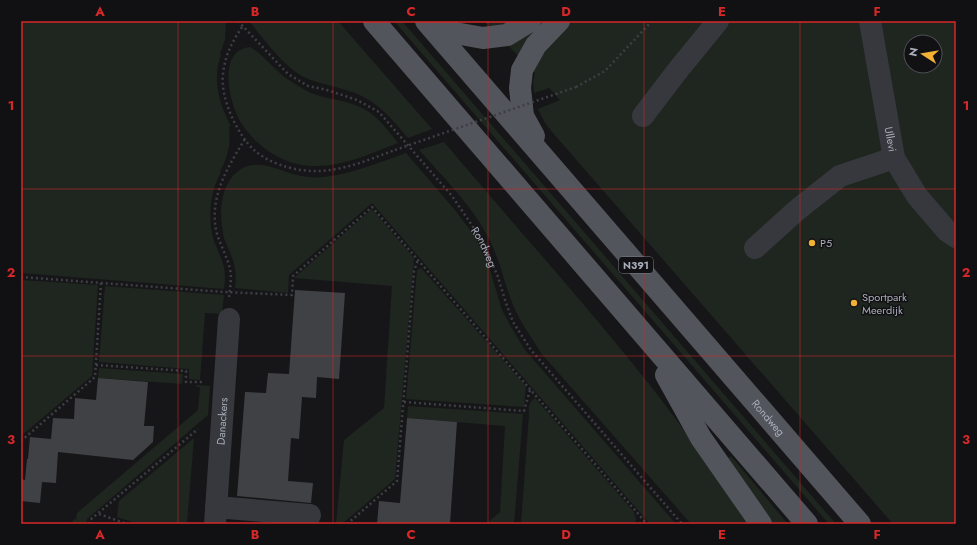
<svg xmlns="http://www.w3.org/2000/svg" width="977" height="545" viewBox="0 0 977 545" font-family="Jost,sans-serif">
<rect width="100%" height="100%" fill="#161618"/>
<path fill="#1e261f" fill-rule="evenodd" d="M21 21H226L225 40 220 54 221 55C212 79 219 104 231 126L229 127C231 143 228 157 220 171L221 172C210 192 208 216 213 238 216 247 221 256 223 264 226 273 225 281 224 289L21 273Z
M249 21H338L432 129 408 138C391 118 376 100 352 92 334 85 313 84 297 73 278 59 263 38 249 21Z
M394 21H402L836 524H829Z
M472 21H956V524H893L553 133 545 123 538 109 560 100 549 88 534 93 533 81 535 73 485 22ZM911 42H935V66H911Z
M250 47C266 56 276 73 292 82 301 88 310 93 320 96 338 101 352 101 369 112 381 120 389 132 398 143 372 153 345 166 316 166 288 167 260 150 244 127 230 109 215 50 250 47Z
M444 142C513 224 586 304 653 389 687 433 719 479 750 524H691L541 353C530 335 517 318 510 297 503 278 499 258 489 239 474 208 443 177 419 150Z
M406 153 455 210 476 238 489 267 502 310 510 325 525 350 676 524H650L372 203 289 275 288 293 235 288C236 280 236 272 234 264 232 255 227 247 224 238 222 229 221 220 221 211 222 198 224 187 232 177 251 154 274 169 297 175 305 177 316 178 324 177 352 174 380 162 406 153Z
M372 209 414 258 395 479 342 524H336L344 440 384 408 392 286 294 278Z
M421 268 526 386 524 407 406 399 417 270Z
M21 280 98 285 92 376 21 436Z
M105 286 224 295 222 314 205 313 200 380 189 379V369L99 362Z
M99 368 183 374 182 384 98 378Z
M197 385 210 386 208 415 87 519 86 524H72L73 520 76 519 77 513 198 410 200 387H196Z
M535 398 634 512 636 519 635 524H521L529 414C528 406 529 403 535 398Z
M408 406 523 414 514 524H486L500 512 505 426 407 418Z
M194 438 187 524H138L117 517 119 501Z
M731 456 788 524H770L727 459Z"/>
<path fill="#404145" d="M295 290 345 293 339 379 317 377 316 398 302 397 299 439 291 438 288 481 313 483 311 503 237 496 245 392 266 393 268 373 289 374Z
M98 378 148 382 144 426H154L153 442 133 460 58 452 56 483 42 482 40 503 21 501V479L25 480 27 459H28L30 437 51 439 53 418 74 419 75 398 96 400Z
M407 418 457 422 450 524H377L379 501 400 503Z"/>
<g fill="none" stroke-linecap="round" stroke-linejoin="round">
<g stroke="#3d3f44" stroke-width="2.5" stroke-dasharray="2 3" stroke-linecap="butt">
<path id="s1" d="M238 21 288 74 308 86 327 90 357 100 379 112 452 196 482 240 498 277 506 303 513 322 531 350 682 524"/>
<path d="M242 27C232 42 225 55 223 74 220 98 237 134 254 150 266 161 286 168 301 170 335 175 365 161 395 150"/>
<path d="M576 87 605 71 652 21"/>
<path d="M21 277 224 292 292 295 293 276 372 207 647 524"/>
<path d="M229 297C230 288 232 278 230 269 227 257 221 246 217 234 208 199 227 168 245 139"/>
<path d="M96 365 186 371V382H202"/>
<path d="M404 402 524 411 530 390"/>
<path d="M21 441 95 377 101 283"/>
<path d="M99 514 127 524"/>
<path d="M90 524V520L198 429"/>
<path d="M347 524 397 481 414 271 418 260"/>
</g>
<g stroke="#37383d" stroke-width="22">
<path id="s2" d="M870 21 894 158 917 196 947 231 956 237"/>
<path d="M643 116 678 70 718 21"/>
<path d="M755 248 797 210 840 176 894 158"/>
<path d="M216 507 310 515"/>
<path id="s3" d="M215 524 229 319"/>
</g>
<g stroke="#53555c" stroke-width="22">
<path d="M374 21C519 188 662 357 807 524"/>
<path id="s4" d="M426 21 860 524"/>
<path d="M434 21 455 33 483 38 507 35 530 21"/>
<path d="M534 136 523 116 520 88 522 70 536 45 559 21"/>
<path d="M666 375 701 438 761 524"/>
</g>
<path stroke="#3d3f44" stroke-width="2.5" stroke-dasharray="2 3" stroke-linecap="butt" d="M395 150 576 87"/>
</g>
<path fill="none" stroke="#d62828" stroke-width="1" stroke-opacity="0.55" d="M178 21V524M333 21V524M488 21V524M644 21V524M800 21V524M21 189H956M21 356H956"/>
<g fill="#f2b134" stroke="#111113" stroke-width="1.5">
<circle cx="812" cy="243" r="4"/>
<circle cx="854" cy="303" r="4"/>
</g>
<g text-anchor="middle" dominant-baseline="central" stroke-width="3" stroke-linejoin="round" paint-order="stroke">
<rect fill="#111113" stroke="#7b7e86" stroke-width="1" x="619" y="257" width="34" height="16" rx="3"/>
<g font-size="10" font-weight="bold" fill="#a8adb8">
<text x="636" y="265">N391</text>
</g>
<g font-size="11" fill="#a8adb8" stroke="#111113">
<text stroke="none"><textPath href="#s2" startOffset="120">Ullevi</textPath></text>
<text stroke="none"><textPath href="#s1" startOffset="344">Rondweg</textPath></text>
<text stroke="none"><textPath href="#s4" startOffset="524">Rondweg</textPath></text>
<text stroke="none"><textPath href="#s3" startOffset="103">Danackers</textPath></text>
</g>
<g font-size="11" fill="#a8adb8" stroke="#111113" text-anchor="start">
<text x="820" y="243">P5</text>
<text x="862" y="297">Sportpark<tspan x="862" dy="13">Meerdijk</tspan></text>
</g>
</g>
<rect width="977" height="545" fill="none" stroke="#111113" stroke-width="44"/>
<g transform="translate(923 54) rotate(282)"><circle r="19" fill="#111113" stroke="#4d4f55"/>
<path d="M0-3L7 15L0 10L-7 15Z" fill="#f2b134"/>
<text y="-6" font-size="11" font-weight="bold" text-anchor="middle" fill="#a8adb8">N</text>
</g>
<rect x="22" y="22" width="933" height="501" fill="none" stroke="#d62828" stroke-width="1.5"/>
<g font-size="13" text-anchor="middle" font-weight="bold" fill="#d62828">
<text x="100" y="16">A</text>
<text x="255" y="16">B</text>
<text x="411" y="16">C</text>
<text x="566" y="16">D</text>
<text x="722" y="16">E</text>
<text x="877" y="16">F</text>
<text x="11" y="110">1</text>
<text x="966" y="110">1</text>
<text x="11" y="277">2</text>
<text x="966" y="277">2</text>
<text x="11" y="444">3</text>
<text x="966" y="444">3</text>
<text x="100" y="539">A</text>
<text x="255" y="539">B</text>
<text x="411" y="539">C</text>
<text x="566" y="539">D</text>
<text x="722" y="539">E</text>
<text x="877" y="539">F</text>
</g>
</svg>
